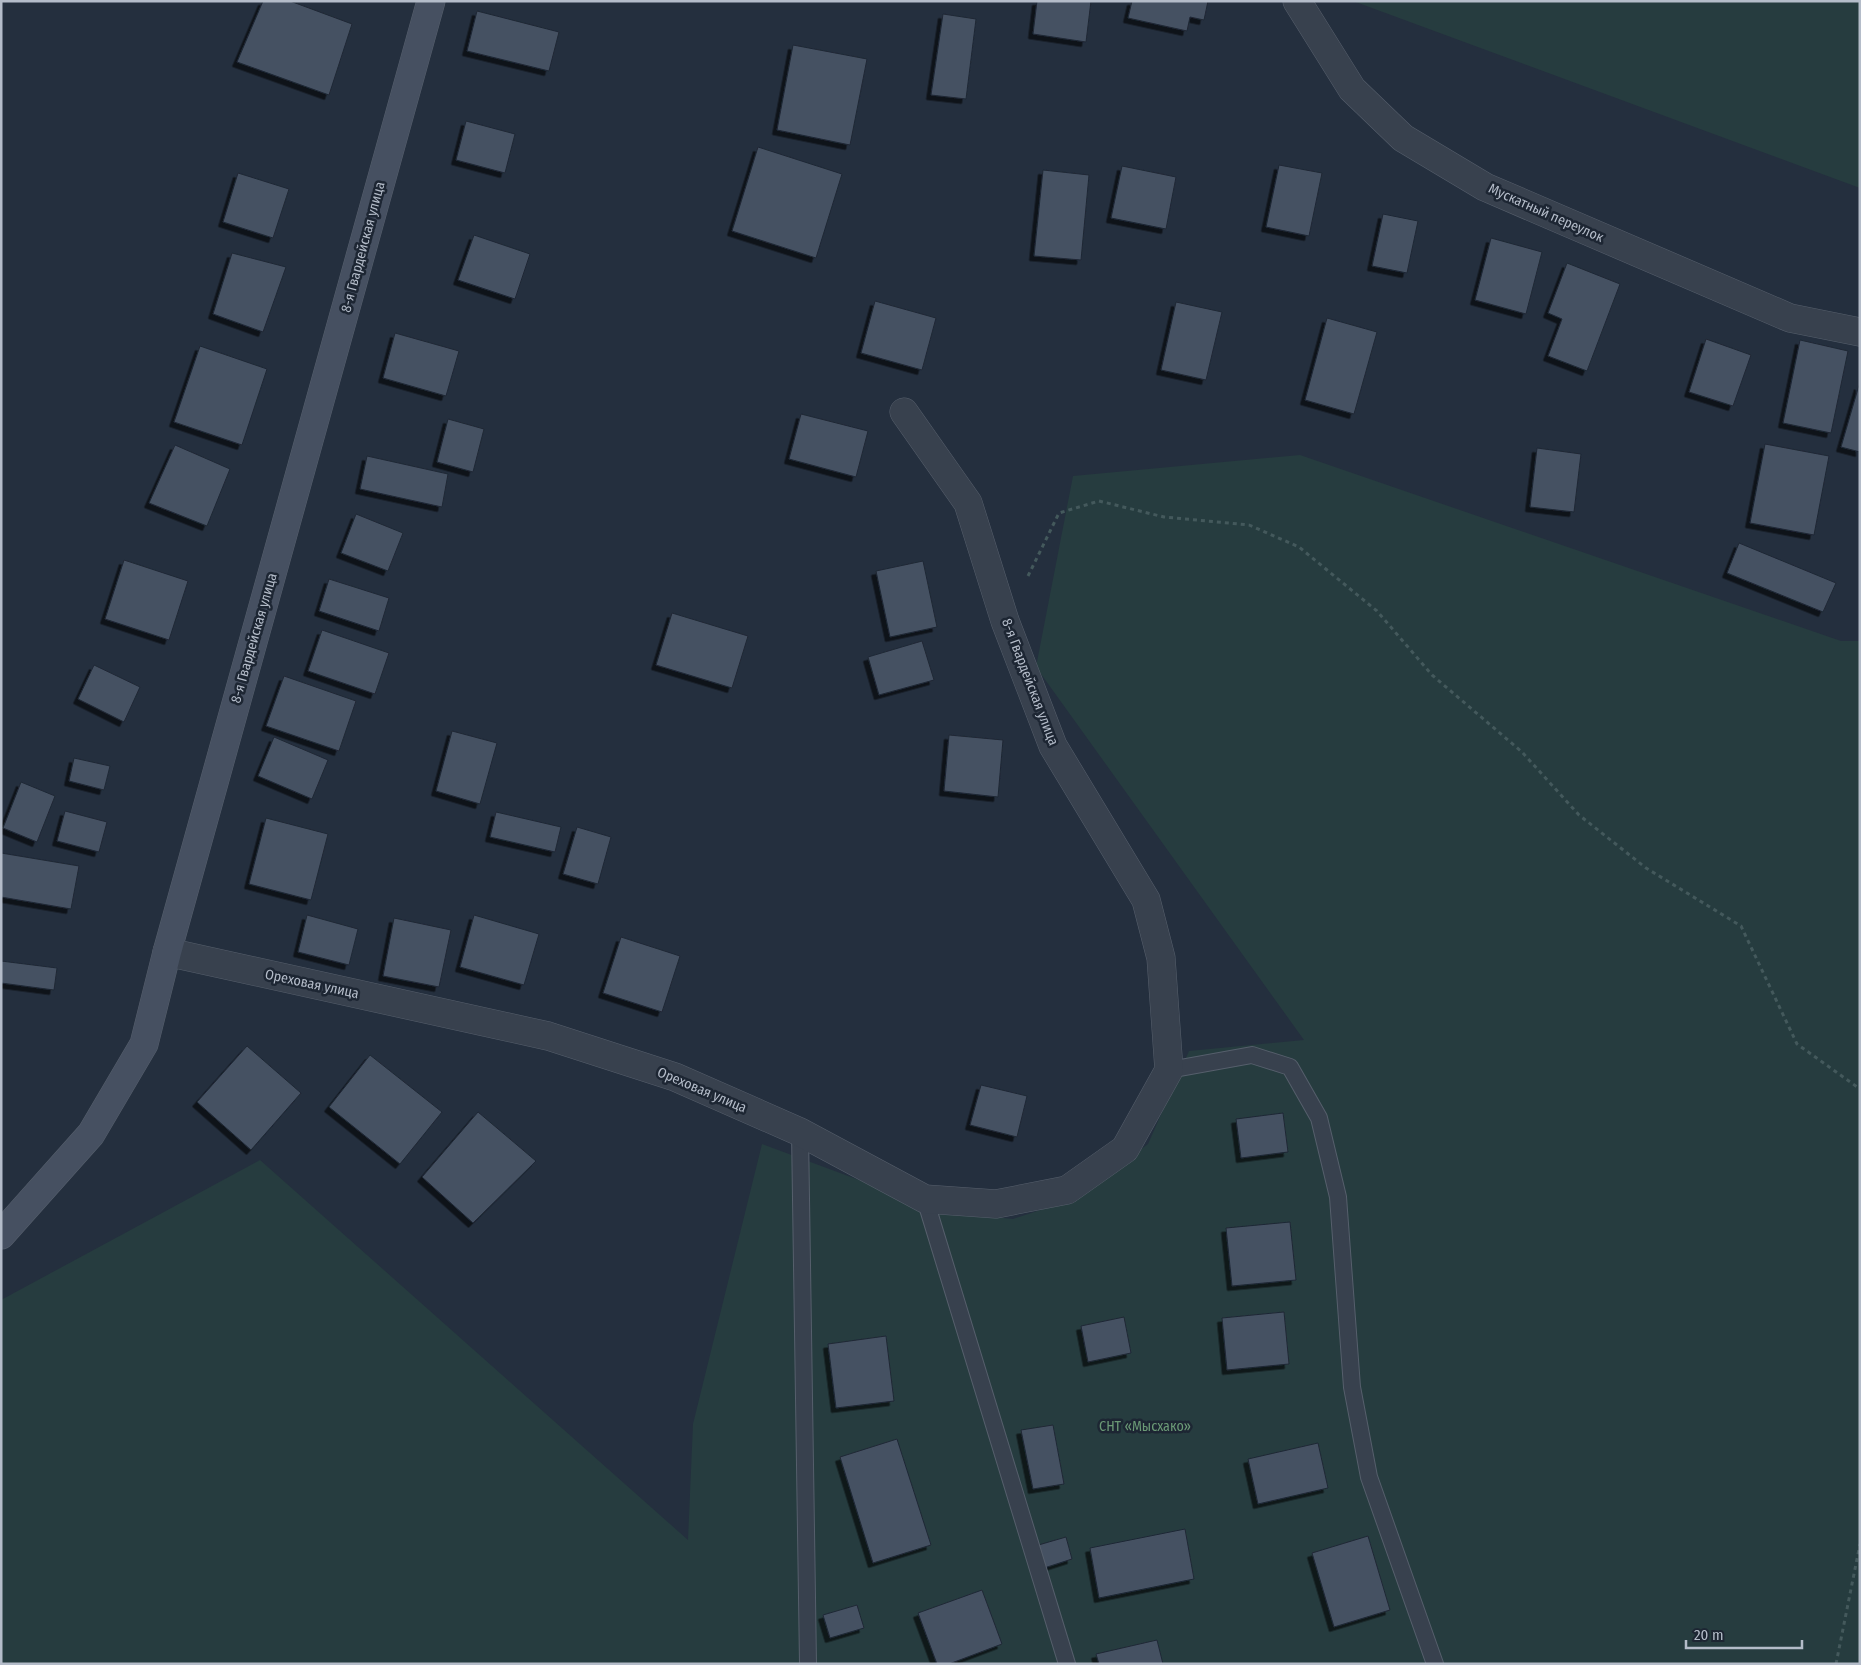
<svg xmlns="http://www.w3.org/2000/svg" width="1861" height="1665" viewBox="0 0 1861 1665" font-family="'Fira Sans Condensed',sans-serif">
<defs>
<filter id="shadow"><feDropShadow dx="-4.5" dy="4.5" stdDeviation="0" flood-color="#0009"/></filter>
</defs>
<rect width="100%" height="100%" fill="#242f3e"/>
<path fill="#263c3f" d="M1353 1H1860V188Z
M1300 455 1841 641H1860V1664H1V1300L260 1160 688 1540 693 1424 762 1144 945 1212 1013 1219 1077 1198 1148 1144 1189 1051 1304 1040 1036 667 1073 476Z"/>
<path fill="#455162" stroke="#1f2835" filter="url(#shadow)" d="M263 1H290L352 24 329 95 237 62Z
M1037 1H1091L1086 42 1033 34Z
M1132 1H1208L1204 20 1190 17 1187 31 1128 18Z
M477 11 559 32 549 71 467 51Z
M943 14 976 19 966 99 931 95Z
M793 45 867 59 850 145 777 130Z
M466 121 515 134 505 173 456 160Z
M758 147 842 174 816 258 732 231Z
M1279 165 1322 173 1309 236 1266 227Z
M1122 166 1176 177 1166 229 1111 218Z
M1043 170 1089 175 1081 260 1034 256Z
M238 173 289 189 273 238 223 222Z
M1383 214 1418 221 1407 273 1372 266Z
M474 235 530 254 515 299 458 280Z
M1491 238 1542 252 1526 314 1475 300Z
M232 253 286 267 263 332 213 314Z
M1567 263 1620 284 1587 371 1548 356 1562 319 1548 313Z
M875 301 936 318 922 370 861 353Z
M1176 302 1222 312 1206 380 1161 370Z
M1327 318 1377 332 1354 414 1305 400Z
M395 333 459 351 446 396 383 378Z
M1706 339 1751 355 1733 406 1689 392Z
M1800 340 1848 351 1831 433 1783 423Z
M200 346 267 369 242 445 174 422Z
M1859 385 1860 386V452L1841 447Z
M801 414 868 431 856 477 789 459Z
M448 419 484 429 473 472 437 462Z
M1765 444 1829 456 1814 535 1750 523Z
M175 445 230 469 207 526 149 503Z
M1537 448 1581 454 1574 512 1530 507Z
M367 456 448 474 442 507 360 489Z
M356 514 403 533 388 571 341 553Z
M1739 543 1836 583 1823 612 1727 573Z
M124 560 188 581 169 640 105 619Z
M923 561 937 627 890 637 876 571Z
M329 579 389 598 379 631 319 611Z
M672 613 748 636 732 688 656 665Z
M322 630 389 653 375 694 308 671Z
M922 641 934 680 879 695 868 657Z
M94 665 140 687 124 722 78 699Z
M284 676 356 701 339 751 266 726Z
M452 731 497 743 480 804 436 791Z
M949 735 1003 740 998 797 944 791Z
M274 737 328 760 312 799 258 776Z
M74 758 110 766 104 790 69 781Z
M21 782 55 796 37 842 3 828Z
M65 811 107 822 99 852 57 841Z
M496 812 561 827 555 852 490 837Z
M266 818 328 834 311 900 249 884Z
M577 827 611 837 598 884 563 874Z
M1 853 79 866 71 909 1 897Z
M307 915 358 929 349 965 298 952Z
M474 915 539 934 524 985 460 967Z
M394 918 451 930 439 987 383 976Z
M621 937 680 956 662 1012 603 993Z
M1 961 57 968 54 990 1 983Z
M247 1046 301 1093 251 1150 197 1102Z
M370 1055 442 1112 400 1164 329 1107Z
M981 1085 1027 1096 1017 1137 970 1125Z
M478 1112 536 1161 473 1223 422 1177Z
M1283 1113 1288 1152 1241 1158 1236 1119Z
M1290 1222 1296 1280 1232 1286 1226 1228Z
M1284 1312 1289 1364 1227 1370 1222 1318Z
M1124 1317 1131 1353 1088 1362 1081 1326Z
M886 1336 894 1401 836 1408 828 1344Z
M1053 1425 1064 1484 1033 1489 1021 1430Z
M897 1439 931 1545 873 1563 840 1457Z
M1318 1443 1328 1488 1258 1504 1248 1459Z
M1185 1529 1194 1579 1099 1598 1090 1548Z
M1368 1536 1390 1610 1334 1627 1312 1553Z
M1066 1537 1072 1559 1041 1569 1035 1546Z
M982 1590 1002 1644 949 1664H937L918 1613Z
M857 1605 864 1628 830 1638 823 1615Z
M1157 1640 1163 1664H1099L1096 1654Z"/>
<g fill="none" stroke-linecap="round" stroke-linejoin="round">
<defs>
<path id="lane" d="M1169 1070 1252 1055 1290 1067 1319 1118 1338 1197 1352 1387 1369 1477 1435 1664
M800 1132 808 1664
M925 1199 1067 1664"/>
<path id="street" d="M1297 1 1352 89 1403 138 1485 187 1790 318 1860 332
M167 952 548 1036 675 1077 800 1132 925 1199 996 1204 1067 1190 1125 1149 1169 1070 1161 958 1146 900 1053 746 1005 621 968 503 904 412"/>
<path id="secondary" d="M1 1235 91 1134 144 1044 167 952 431 1"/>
</defs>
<use href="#lane" stroke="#565f6c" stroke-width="18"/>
<use href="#street" stroke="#565f6c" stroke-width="29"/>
<use href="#secondary" stroke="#565f6c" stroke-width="29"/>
<path stroke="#44595c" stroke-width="3" stroke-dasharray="4 4" stroke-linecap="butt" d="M1028 576 1059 513 1099 501 1164 517 1249 525 1299 547 1377 611 1432 675 1522 752 1579 815 1646 868 1741 926 1797 1044 1860 1089
M1836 1664 1860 1544"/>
<use href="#lane" stroke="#38414e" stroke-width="16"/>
<use href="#street" stroke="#38414e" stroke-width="28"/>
<use href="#secondary" stroke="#465061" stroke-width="28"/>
</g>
<g text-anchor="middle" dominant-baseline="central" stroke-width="5" stroke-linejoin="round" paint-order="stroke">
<g font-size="14" fill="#b4bcc9" stroke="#1d2633">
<text transform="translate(1546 213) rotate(24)">Мускатный переулок</text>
<text transform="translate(363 247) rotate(-75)">8-я Гвардейская улица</text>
<text transform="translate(254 638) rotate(-74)">8-я Гвардейская улица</text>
<text transform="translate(1030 682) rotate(69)">8-я Гвардейская улица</text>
<text transform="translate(312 984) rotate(12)">Ореховая улица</text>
<text transform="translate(702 1090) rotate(23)">Ореховая улица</text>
</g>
<g font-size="14" fill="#6b9a76" stroke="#1d2633">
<text x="1145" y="1426">СНТ «Мысхако»</text>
</g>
</g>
<rect width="1861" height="1665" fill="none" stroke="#b4bcc9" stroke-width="5"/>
<path d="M1686 1640v8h116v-8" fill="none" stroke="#b4bcc9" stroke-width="2.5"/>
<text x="1694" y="1640" font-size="15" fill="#b4bcc9" stroke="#1d2633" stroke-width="4" paint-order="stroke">20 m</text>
</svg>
